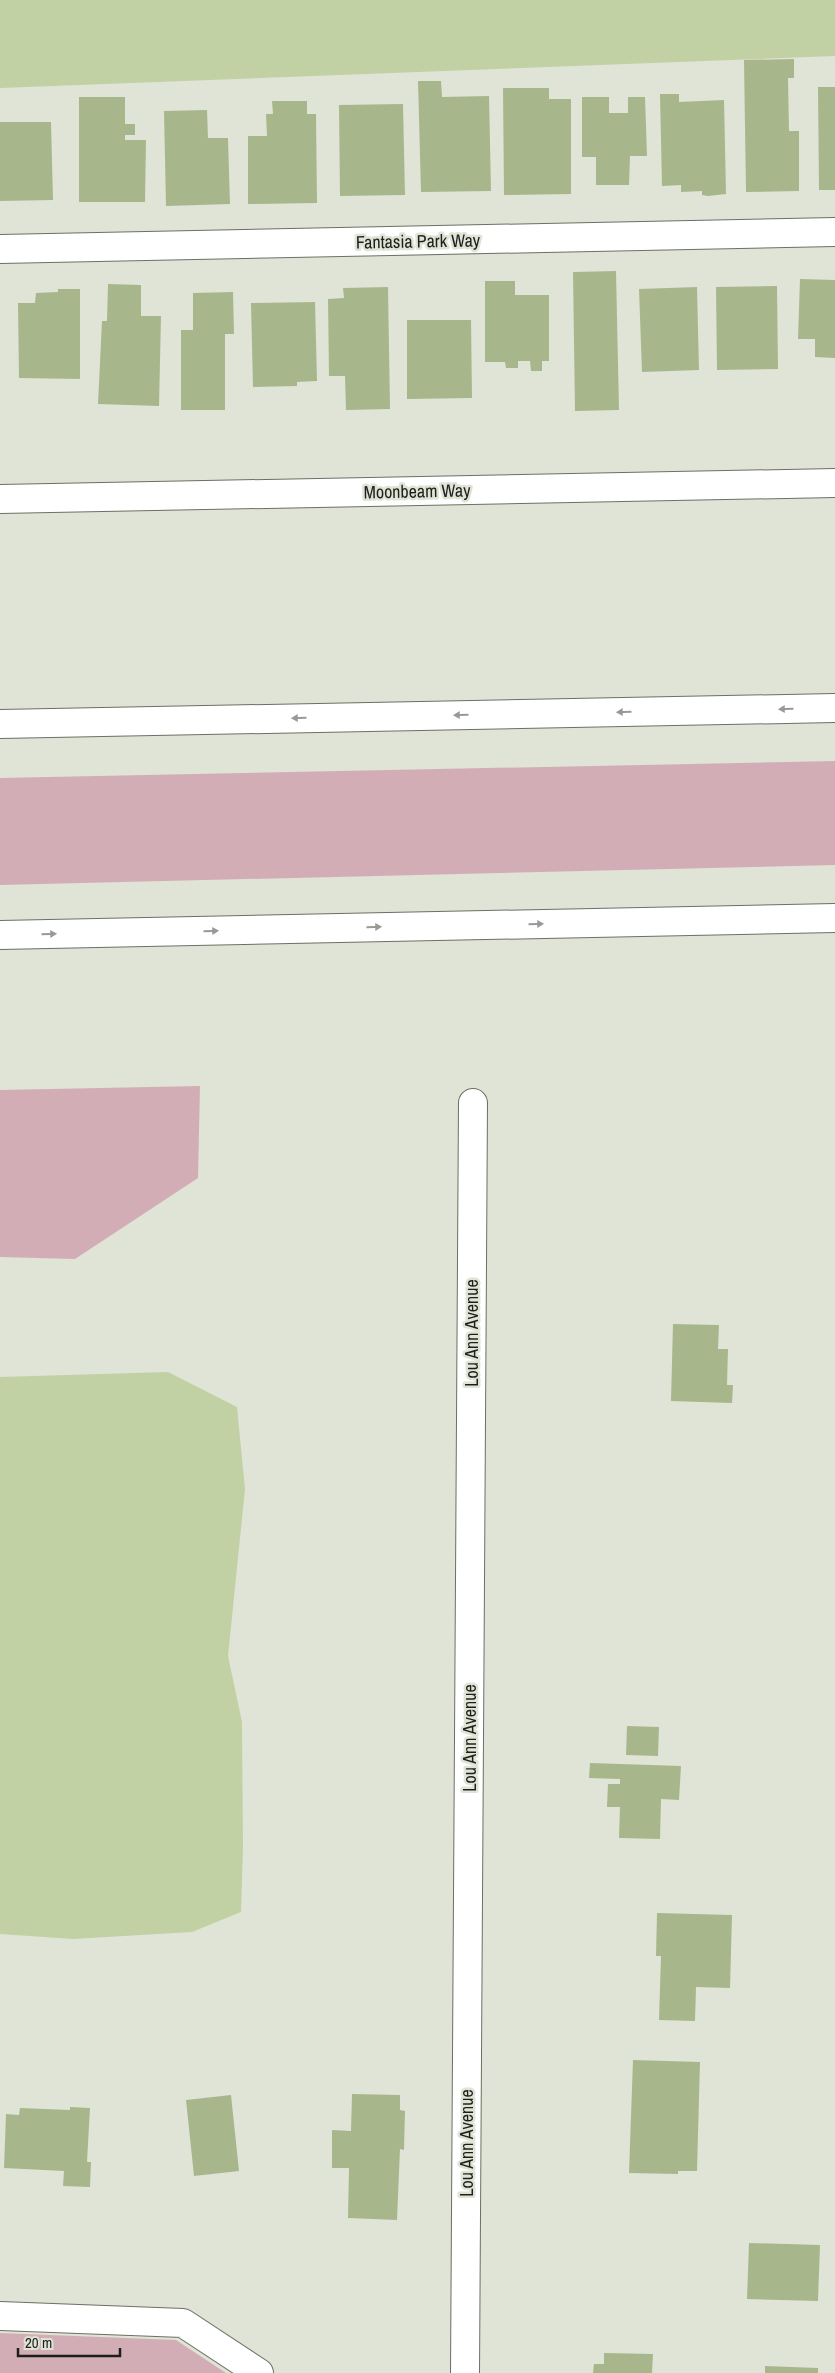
<svg xmlns="http://www.w3.org/2000/svg" width="835" height="2373" viewBox="0 0 835 2373" font-family="'Archivo Narrow',sans-serif">
<rect width="100%" height="100%" fill="#dfe4d6"/>
<path fill="#d3adb6" d="M835 761V865L0 885V778Z
M200 1086 198 1178 75 1259 0 1257V1090Z
M0 2333 176 2340 226 2373H0Z"/>
<path fill="#c1d1a4" d="M0 0H835V56L0 88Z
M168 1372 237 1407 245 1489 228 1656 242 1722 243 1847 241 1912 192 1932 73 1939 0 1934V1377Z"/>
<path fill="#a7b78b" d="M794 59V78H788L789 131H799V191L746 192 744 60Z
M418 81H441L442 97 489 96 491 191 421 192Z
M818 87H835V190H819Z
M503 88H549V99H571V194L504 195Z
M660 94H679V102L724 100 726 194 708 196 702 195V191L681 192V185L662 186Z
M79 97H125V124H135V135H125V140H146L145 202H79Z
M582 97H609V113H628V97H645L647 156H630L629 185H596V157H582Z
M272 101H307V114H316L317 203 248 204V136H267L266 114H273Z
M403 104 405 195 340 196 339 105Z
M207 110 208 138H228L230 204 166 206 164 111Z
M0 122H51L53 200 0 201Z
M616 271 619 410 575 411 573 272Z
M800 279 835 280V358L815 357V339H798Z
M485 281H515V295H549V361H542V371H531L530 361H518V368H506L505 362H485Z
M108 284 141 285V316H161L159 406 98 404 102 321H107Z
M777 286 778 369 717 370 716 287Z
M388 287 390 409 346 410 345 376H329L328 299 344 298 343 288Z
M697 287 699 370 642 372 639 289Z
M58 289H80V379L19 378 18 303H35L36 293 58 292Z
M233 292 234 334H225V410H181V330H193V293Z
M315 302 317 381 297 382V386L253 387 251 303Z
M407 320H471L472 398 407 399Z
M673 1324 719 1325 718 1349H728L727 1385H733L732 1403 671 1401Z
M627 1726 659 1727 658 1756 626 1755Z
M590 1763 681 1766 679 1800 661 1799 660 1839 619 1838 620 1807H607L608 1784H620V1779L589 1778Z
M657 1913 732 1915 730 1988 696 1987 695 2021 659 2020 661 1956H656Z
M633 2060 700 2062 697 2171H678V2174L629 2173Z
M352 2094 400 2095V2110L405 2111 404 2150 400 2149 397 2220 348 2218 349 2168H332V2130L351 2131Z
M231 2095 239 2171 194 2176 186 2100Z
M70 2107 90 2108 87 2162H91L90 2187 63 2186 64 2171 4 2168 6 2114 19 2115 20 2108 70 2110Z
M749 2243 820 2245 818 2301 747 2299Z
M604 2353 653 2354 652 2373H593L594 2364H604Z
M765 2366 818 2368V2373H765Z"/>
<g fill="none" stroke-linecap="round" stroke-linejoin="round">
<defs>
<path id="street" d="M0 249 835 232
M0 499 835 483
M465 2373 473 1103"/>
<path id="secondary" d="M0 2316 183 2323 259 2373"/>
<path id="highway" d="M0 724 835 708
M0 935 835 918"/>
</defs>
<use href="#street" stroke="#6c7064" stroke-width="30"/>
<use href="#secondary" stroke="#6c7064" stroke-width="30"/>
<use href="#highway" stroke="#6c7064" stroke-width="30"/>
<use href="#street" stroke="#fff" stroke-width="28"/>
<use href="#secondary" stroke="#fff" stroke-width="28"/>
<use href="#highway" stroke="#fff" stroke-width="28"/>
</g>
<defs><path id="oneway-solid" d="M-6-.8H1V-3.2L6.5 0L1 3.2V.8H-6Z" transform="scale(1.25)"/></defs>
<g fill="#999a98">
<use href="#oneway-solid" transform="translate(786 709) rotate(179)"/>
<use href="#oneway-solid" transform="translate(624 712) rotate(179)"/>
<use href="#oneway-solid" transform="translate(461 715) rotate(179)"/>
<use href="#oneway-solid" transform="translate(299 718) rotate(179)"/>
<use href="#oneway-solid" transform="translate(536 924) rotate(-1)"/>
<use href="#oneway-solid" transform="translate(374 927) rotate(-1)"/>
<use href="#oneway-solid" transform="translate(211 931) rotate(-1)"/>
<use href="#oneway-solid" transform="translate(49 934) rotate(-1)"/>
</g>
<g text-anchor="middle" dominant-baseline="central" stroke-width="5" stroke-linejoin="round" paint-order="stroke">
<g font-size="18" fill="#1d1f1a" stroke="#dfe4d6">
<text transform="translate(418 241) rotate(-1)">Fantasia Park Way</text>
<text transform="translate(417 491) rotate(-1)">Moonbeam Way</text>
<text transform="translate(471 1333) rotate(-90)">Lou Ann Avenue</text>
<text transform="translate(469 1738) rotate(-90)">Lou Ann Avenue</text>
<text transform="translate(466 2143) rotate(-90)">Lou Ann Avenue</text>
</g>
</g>
<path d="M18 2348v8h102v-8" fill="none" stroke="#1d1f1a" stroke-width="2.5"/>
<text x="25" y="2348" font-size="15" fill="#1d1f1a" stroke="#dfe4d6" stroke-width="4" paint-order="stroke">20 m</text>
</svg>
